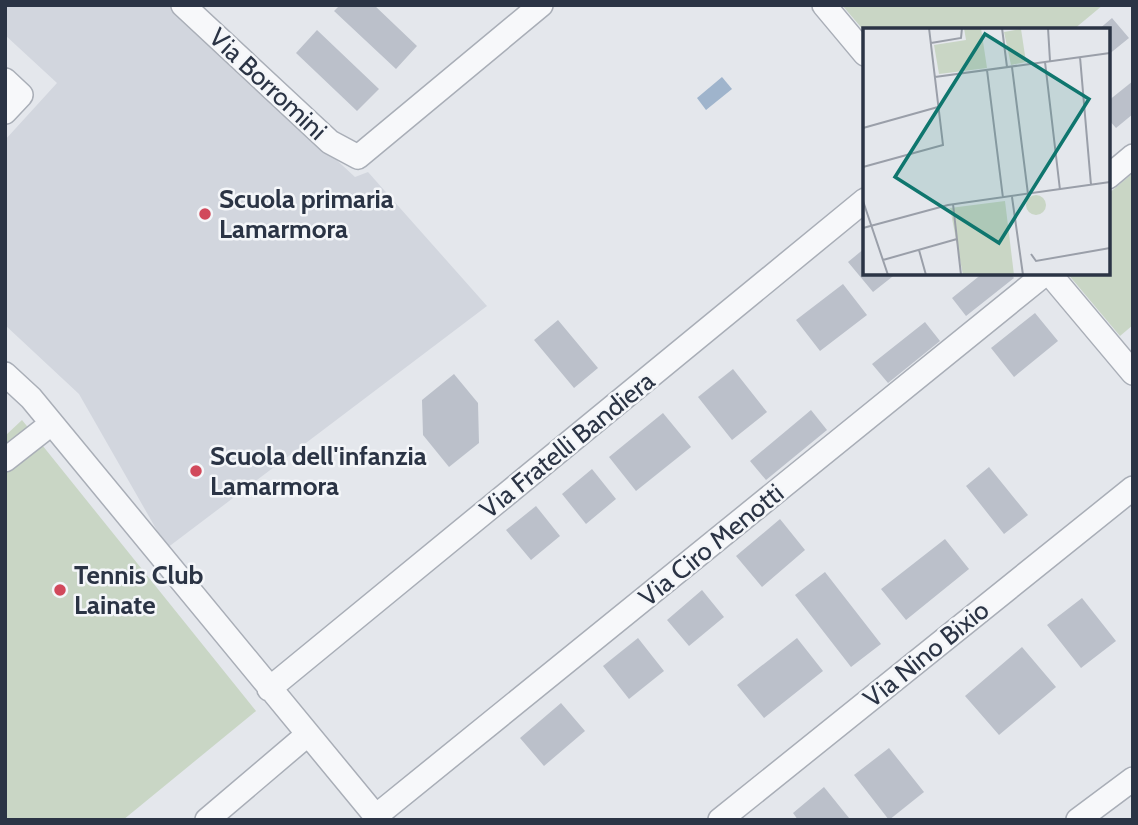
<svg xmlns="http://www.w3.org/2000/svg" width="1138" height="825" viewBox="0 0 1138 825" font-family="Cabin,sans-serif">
<rect width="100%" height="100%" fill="#e4e7ec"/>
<path fill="#d2d6de" d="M5 5H168L355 177 368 172 487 306 167 548 79 394 5 325V140L57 83 5 35Z"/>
<path fill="#c9d6c5" d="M842 5H1103L1073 30H865V32Z
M1133 173V325L1120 336 1067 273H1108V194Z
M22 420 256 711 123 820H5V436Z"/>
<path fill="#9fb4cc" d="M722 77 732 89 706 110 697 98Z"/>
<path fill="#bbc0ca" d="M340 5H374L417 46 396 69 334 11Z
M1112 18 1129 38 1108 55V30H1098Z
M317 30 379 89 357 111 296 53Z
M1133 81V114L1116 128 1108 119V101Z
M865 248V273H897L873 292 848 262Z
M983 273H1010L1014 278 966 316 952 298Z
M843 284 867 315 820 351 796 320Z
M1035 313 1058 341 1014 377 991 348Z
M558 320 598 368 574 388 534 340Z
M925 322 940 341 888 383 872 364Z
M733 369 767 412 732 440 698 397Z
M454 374 478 403 479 443 449 467 423 435 422 400Z
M811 410 827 430 766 480 750 461Z
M663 413 691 447 636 491 609 457Z
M989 467 1028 515 1004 534 966 486Z
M592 469 616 499 586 524 562 494Z
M536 506 560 536 531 560 506 530Z
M780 519 805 550 762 587 736 556Z
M945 539 969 569 906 620 881 589Z
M825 572 881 644 851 667 795 595Z
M702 590 724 617 689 646 667 620Z
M1082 598 1116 641 1081 668 1047 625Z
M638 638 664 671 629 699 603 666Z
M797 638 823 671 764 718 737 685Z
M1022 647 1056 687 999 735 965 696Z
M561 703 585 731 544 766 520 738Z
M889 748 924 792 889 820 854 775Z
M824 787 849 818 798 820 793 813Z"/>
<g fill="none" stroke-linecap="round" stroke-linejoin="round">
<defs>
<path id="minor" d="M183 5 330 142 358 157 541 5
M824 5 865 54
M5 80 21 95 5 112
M1108 177 1133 156
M1049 273 1133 373
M5 374 31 398 379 820
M5 460 51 424
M269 689 865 200
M376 816 1046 273
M207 820 307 735
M720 820 1133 488
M1078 820 1133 779"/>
</defs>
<use href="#minor" stroke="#a9aeb7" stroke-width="26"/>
<use href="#minor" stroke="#f7f8fa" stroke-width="23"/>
</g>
<g fill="#d1495b" stroke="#f4f6f9" stroke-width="2.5">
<circle cx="205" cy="214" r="7"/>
<circle cx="196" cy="471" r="7"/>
<circle cx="60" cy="590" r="7"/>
</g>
<g text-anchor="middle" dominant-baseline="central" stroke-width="5" stroke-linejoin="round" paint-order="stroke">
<g font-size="26" fill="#2b3445" stroke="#f4f6f9">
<text transform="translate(268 84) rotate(43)">Via Borromini</text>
<text transform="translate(567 445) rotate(-39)">Via Fratelli Bandiera</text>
<text transform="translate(711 545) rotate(-39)">Via Ciro Menotti</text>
<text transform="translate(926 654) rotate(-39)">Via Nino Bixio</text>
</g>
<g font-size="26" font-weight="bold" fill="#2b3445" stroke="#f4f6f9" text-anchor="start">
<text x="219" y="199">Scuola primaria<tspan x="219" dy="30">Lamarmora</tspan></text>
<text x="210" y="456">Scuola dell'infanzia<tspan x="210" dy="30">Lamarmora</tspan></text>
<text x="74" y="575">Tennis Club<tspan x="74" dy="30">Lainate</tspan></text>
</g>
</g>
<g transform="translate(863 28)">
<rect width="247" height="247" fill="#e4e7ec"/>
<path d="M101 0H118L124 40 76 46 71 17 103 12ZM158 1 163 34 148 37 141 4ZM163 177a10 10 0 1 1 20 0a10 10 0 1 1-20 0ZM142 173 151 247H100L87 180Z" fill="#c9d6c5"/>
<path fill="none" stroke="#9a9fa9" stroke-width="2" d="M139 0 144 39M185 0 187 33M68 15 98 10 99 0M217 29 228 157M182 34 197 162M149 39 165 166M124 42 140 170M72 49 247 25M0 100 75 79M0 139 80 117 66 0M149 169 160 247M0 173 25 247M90 176 98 247M0 200 85 177 247 154M56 222 63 247M168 226 173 233 247 220M20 232 94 211"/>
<path fill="#0f766e" fill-opacity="0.15" stroke="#0f766e" stroke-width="3.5" d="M122 6 226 71 136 215 32 149Z"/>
<rect width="247" height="247" fill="none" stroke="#2b3445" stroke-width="3.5"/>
</g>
<rect width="1138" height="825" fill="none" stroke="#2b3445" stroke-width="14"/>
</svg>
